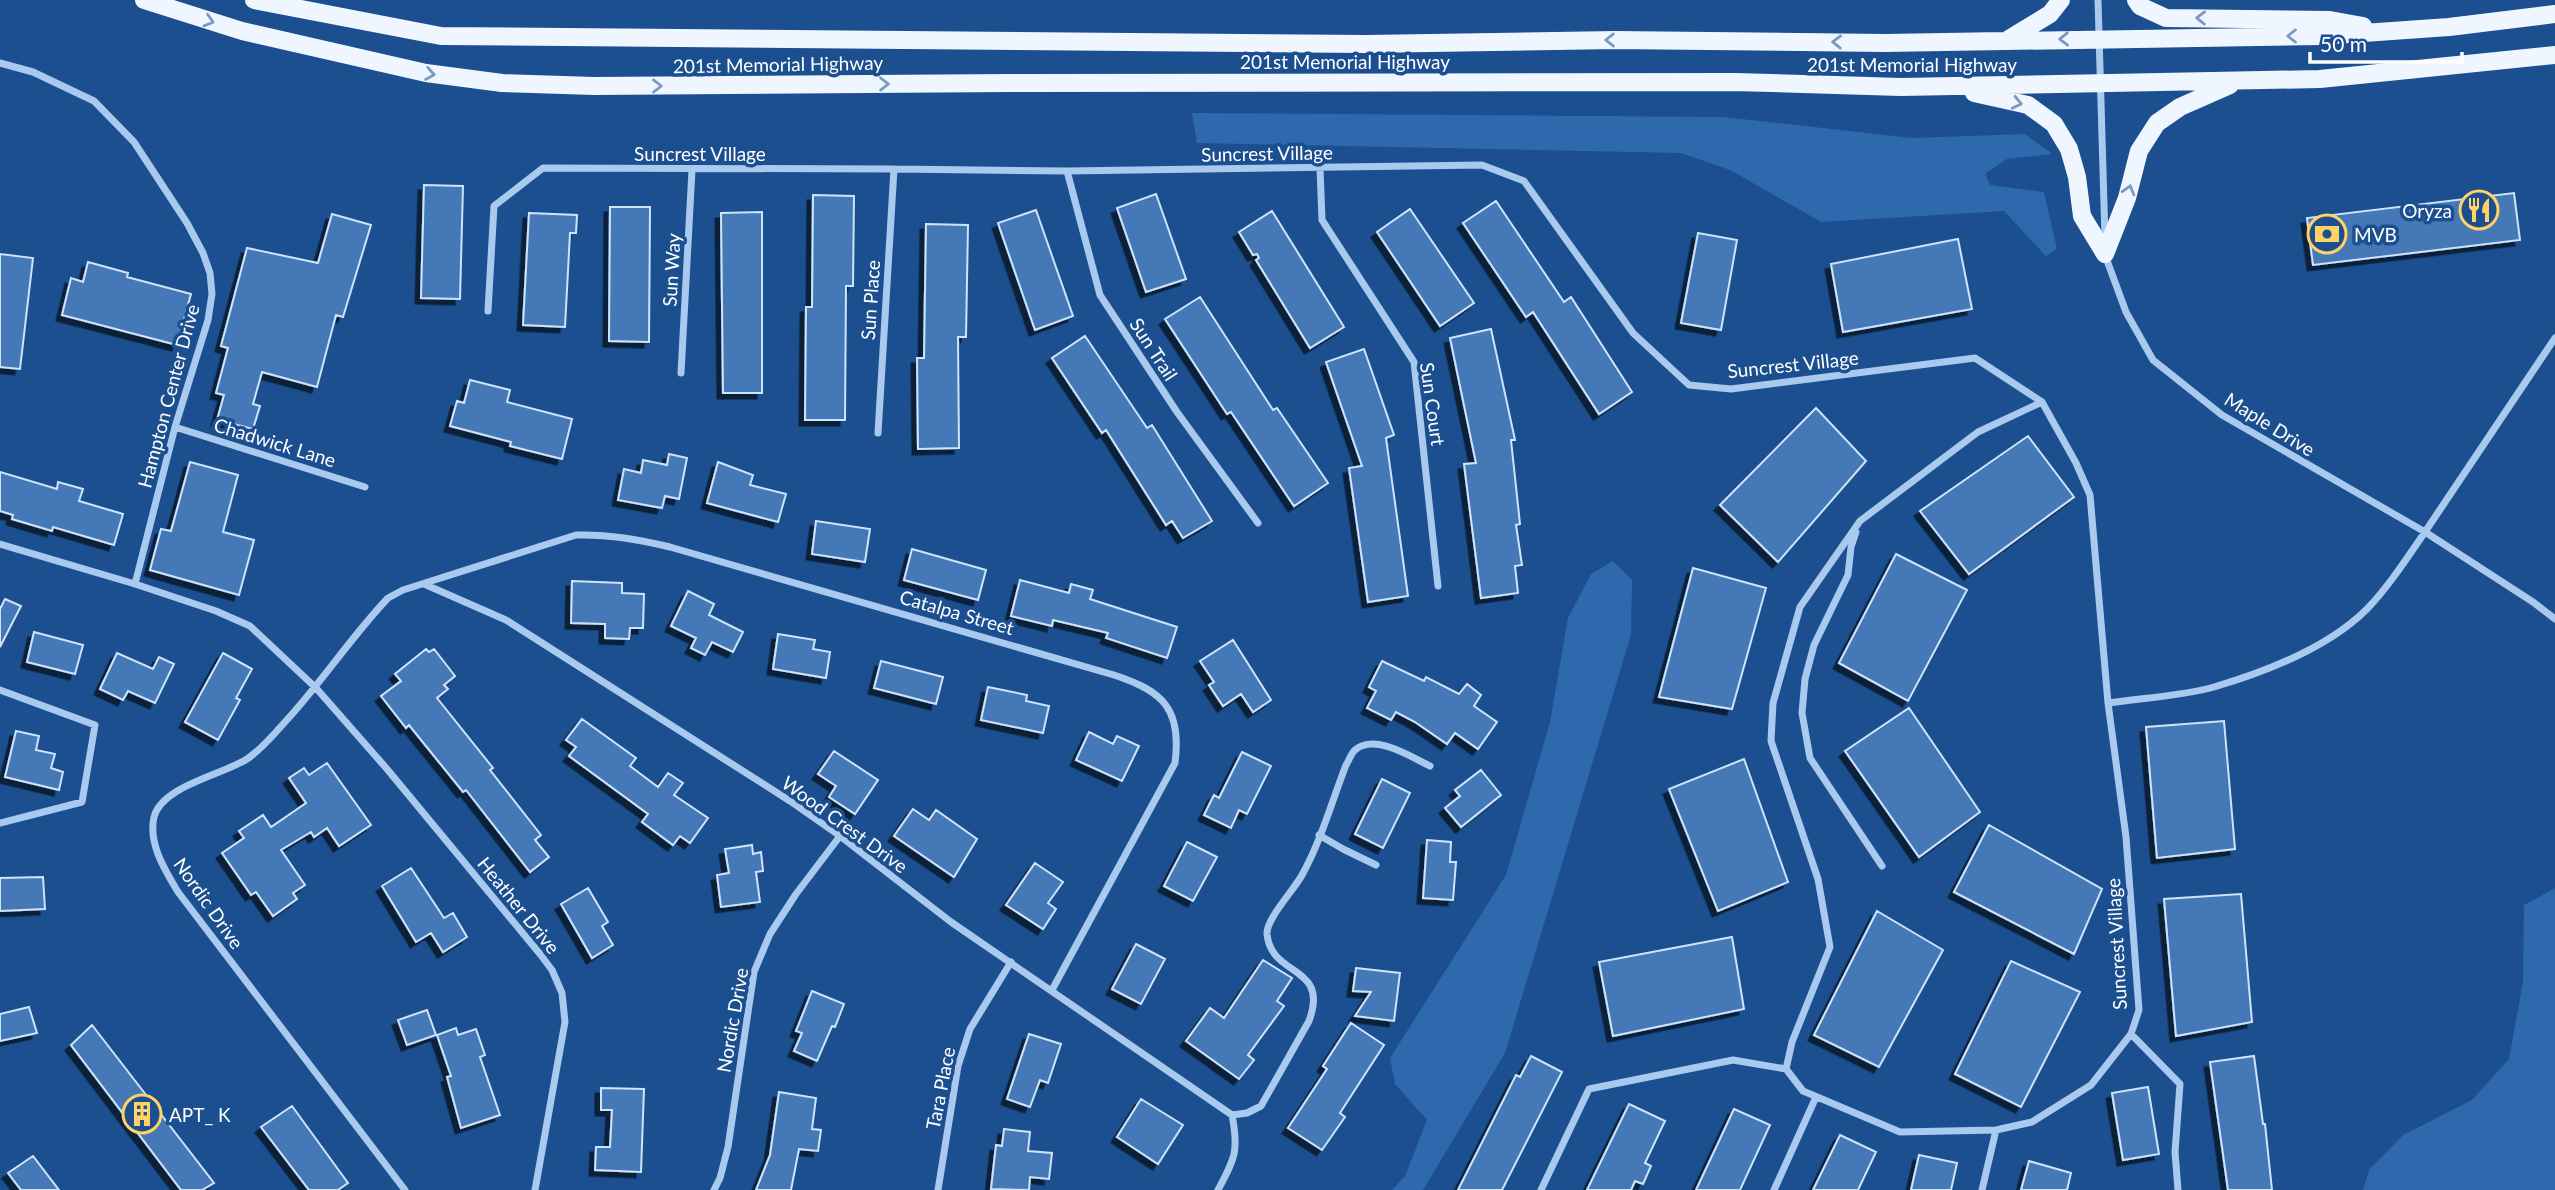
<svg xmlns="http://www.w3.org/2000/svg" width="2555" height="1190" viewBox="0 0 2555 1190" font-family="Lato,sans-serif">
<defs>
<filter id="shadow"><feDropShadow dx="-5.5" dy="5.5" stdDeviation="0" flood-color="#0009"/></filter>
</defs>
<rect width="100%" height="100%" fill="#1b4f8f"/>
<path fill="#2e69ad" d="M1192 113 1723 117 1912 138 2025 134 2052 154 2007 159 1985 174 1990 185 2044 192 2057 249 2046 256 2004 211 1821 222 1730 170 1681 153 1197 143Z
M1613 561 1632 580 1631 635 1505 1053 1423 1190H1392L1405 1176 1427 1120 1395 1084 1390 1058 1506 875 1550 722 1568 618 1591 574Z
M2555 888V1190H2363L2369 1170 2403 1135 2472 1100 2509 1059 2523 982 2524 905Z"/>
<path fill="#4478b7" stroke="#cfe3fa" stroke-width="2" filter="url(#shadow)" d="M424 185 463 186 460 299 421 298Z
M2514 193 2520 240 2313 265 2307 218Z
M1156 194 1186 279 1146 292 1117 208Z
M813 195 854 196 853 286H846L845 420H805L806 307H812Z
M1496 201 1564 302 1571 297 1632 392 1599 414 1533 312 1526 317 1463 223Z
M610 207H650L649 342 609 341Z
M1410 209 1474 303 1440 326 1377 232Z
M1036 210 1073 316 1035 330 998 223Z
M1272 211 1344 327 1310 348 1256 260 1259 258 1257 254 1253 255 1239 232Z
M762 212V393H723L721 213Z
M529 213 577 215 576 233H570L565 327 523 325Z
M332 214 371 225 343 317 336 315 317 387 262 372 253 404 260 406 253 429 217 420 224 395 216 393 228 348 221 346 247 248 318 263Z
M926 224 968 225 966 337H958L959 448 918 449 917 358H924Z
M1698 233 1737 240 1721 330 1681 323Z
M1958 239 1972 309 1843 332 1831 264Z
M0 254 33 258 20 369 0 367Z
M88 262 128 273 127 277 191 294 177 345 62 315 71 278 83 282Z
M1200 297 1273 410 1277 408 1328 483 1294 506 1231 412 1227 414 1165 319Z
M1491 329 1515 440H1511L1520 524 1516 525 1522 565 1515 566 1518 593 1481 598 1464 464 1476 463 1450 338Z
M1085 336 1147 428 1152 425 1212 521 1183 538 1172 521 1166 525 1106 430 1102 433 1052 358Z
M1364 349 1394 435 1386 438 1408 596 1368 602 1349 468 1362 466 1326 362Z
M470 380 510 390 507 402 572 419 562 459 510 446 511 442 450 426 457 401 464 403Z
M1816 408 1866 461 1778 562 1720 505Z
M2028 436 2074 497 1969 574 1920 511Z
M669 454 687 458 679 499 665 496 662 508 618 500 624 469 641 473 643 460 667 465Z
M190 462 238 475 223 532 254 540 239 595 150 570 161 529 171 531Z
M718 462 753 475 750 485 786 494 778 522 707 503Z
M0 472 57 489 58 482 83 489 79 501 123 514 114 545 53 527 52 531 12 519 13 515 0 511Z
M816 521 870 529 865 562 812 554Z
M912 549 986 570 978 600 904 580Z
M1896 554 1967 590 1908 701 1839 663Z
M1693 568 1766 588 1732 709 1659 697Z
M1020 580 1069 593 1071 584 1093 590 1090 599 1177 627 1167 658 1106 638 1108 633 1053 620 1052 626 1011 616Z
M572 581 622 583V593L644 594 643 628H630L629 639 605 638V624L571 623Z
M688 591 714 604 709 615 743 632 733 652 712 642 705 655 691 648 696 638 671 626Z
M5 599 21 606 0 647V609Z
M34 632 83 645 75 674 27 662Z
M778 634 815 640 813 649 830 652 826 678 773 669Z
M1233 640 1271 700 1253 712 1241 694 1223 706 1209 685 1214 682 1200 661Z
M426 649 429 652 434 649 455 676 444 685 448 689 437 698 493 768 490 770 541 835 535 840 549 857 530 872 466 790 463 792 409 725 406 728 381 696 401 681 395 674Z
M117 653 153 669 159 657 174 664 155 703 128 691 123 700 100 689Z
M223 653 252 669 236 698 240 700 218 740 185 722Z
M881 661 943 677 936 704 874 688Z
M1382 661 1424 681 1426 677 1459 694 1467 684 1481 695 1474 706 1497 722 1478 749 1455 733 1447 744 1415 722 1396 712 1391 720 1367 708 1376 691 1369 687Z
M988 687 1027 695 1026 701 1049 706 1043 733 981 720Z
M1909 708 1980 812 1919 857 1845 751Z
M582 719 636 758 630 766 658 787 668 773 683 783 674 795 708 818 690 843 680 836 673 845 642 822 648 814 569 756 576 747 566 740Z
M2224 721 2235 849 2157 858 2146 727Z
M16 731 39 736 36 750 55 754 51 768 63 772 59 790 5 777Z
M1089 732 1113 744 1117 736 1139 746 1122 781 1076 760Z
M834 751 878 780 855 814 829 797 836 786 818 774Z
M1242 752 1271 766 1247 814 1239 810 1231 828 1204 815 1214 795 1219 798Z
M1744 759 1788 882 1718 911 1669 789Z
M327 763 371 825 339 846 327 828 314 837 311 832 281 850 305 885 293 893 297 899 273 916 256 892 251 895 222 853 244 838 239 831 263 815 271 827 306 803 289 778 304 768 309 775Z
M1481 770 1501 795 1461 827 1445 808 1460 796 1455 790Z
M1382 779 1410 793 1383 848 1355 834Z
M913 809 929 820 936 810 977 839 954 877 894 836Z
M1989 825 2102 889 2074 954 1954 892Z
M1427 840 1451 842 1450 862H1456L1453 900 1423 898Z
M1187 842 1217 857 1193 901 1164 886Z
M752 845 753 854 761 852 763 871 756 872 760 902 721 907 717 875 729 873 725 849Z
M1035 863 1063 882 1048 903 1056 909 1043 929 1006 905Z
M411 868 444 918 453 913 467 937 443 952 431 933 416 942 382 886Z
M43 877 45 909 0 911V878Z
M588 888 608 922 602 926 613 945 592 958 561 904Z
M2241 894 2252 1022 2176 1036 2164 899Z
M1877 911 1943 950 1879 1067 1814 1035Z
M1732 937 1744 1009 1613 1036 1599 962Z
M1136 944 1165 959 1141 1004 1112 989Z
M1263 960 1292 978 1277 1001 1284 1006 1248 1055 1254 1060 1239 1079 1186 1041 1210 1008 1224 1018Z
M2011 961 2080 992 2021 1107 1955 1074Z
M1356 968 1400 973 1394 1021 1355 1016 1371 992 1353 991Z
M812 991 844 1004 835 1027 832 1026 817 1061 794 1051 802 1033 796 1031Z
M29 1007 37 1033 0 1041V1014Z
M427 1010 436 1035 407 1045 398 1020Z
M1351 1023 1384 1045 1340 1113 1345 1117 1322 1150 1288 1128 1327 1069 1323 1066Z
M92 1025 214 1183 202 1190H181L71 1045Z
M456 1028 458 1035 476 1029 485 1055 480 1057 500 1115 461 1128 447 1077 451 1076 437 1035Z
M1029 1034 1061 1044 1048 1083 1040 1080 1030 1107 1007 1099Z
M1531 1056 1562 1072 1502 1190H1458L1516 1075 1520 1077Z
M2254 1056 2263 1124H2265L2272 1190H2228L2210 1062Z
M2148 1087 2159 1154 2123 1160 2112 1093Z
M601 1088 644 1089 641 1172 595 1170 596 1147H610L612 1110H601Z
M779 1092 816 1098 812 1129 821 1130 818 1151 799 1149 791 1190H756L770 1155Z
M1141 1099 1183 1125 1158 1164 1117 1137Z
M1629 1104 1665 1121 1645 1163 1651 1166 1643 1184 1635 1181 1631 1190H1587Z
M292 1106 348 1183 338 1190H309L261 1127Z
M1734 1109 1770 1125 1740 1190H1696Z
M1004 1129 1030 1132 1028 1151 1052 1153 1049 1179 1030 1177 1029 1190 991 1189 996 1145 1002 1146Z
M1840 1135 1876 1152 1858 1190H1813Z
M1919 1155 1957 1163 1951 1190H1911Z
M33 1156 59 1190H21L8 1173Z
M2029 1161 2071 1173 2067 1190H2021Z"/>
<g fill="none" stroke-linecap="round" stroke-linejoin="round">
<path stroke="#a9c9ee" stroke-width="7" d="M2098 0 2105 239
M0 63 33 72 94 101 134 142 187 223 203 253 210 273 212 294 208 320 175 427 135 584
M1320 168 1322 220 1414 362 1438 586
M1067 171 1100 295 1177 412 1258 523
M2105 255 2126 312 2153 360 2222 415 2425 532 2555 338
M488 311 494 206 543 168 894 169 1067 171 1482 165 1524 181 1633 333 1689 385 1731 389 1975 358 2042 402 2076 463 2090 495 2108 703 2126 837 2139 1010 2131 1034 2091 1085 2032 1122 1996 1130 1900 1132 1803 1091 1786 1069 1792 1042 1830 947 1818 879 1771 741 1773 703 1800 607 1860 521 1978 432 2042 402
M681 373 692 170
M175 427 365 487
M878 433 894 169
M1856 532 1851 547 1848 575 1814 645 1805 679 1802 713 1810 758 1882 866
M0 544 135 584 216 611 250 626 316 688 387 769 540 954 552 970 562 993 565 1022 535 1190
M424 584 506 620 790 801 840 836 951 922 1232 1115
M0 690 95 725 82 802 0 823
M2108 703C2141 698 2183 696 2214 687 2265 672 2329 647 2367 609 2389 586 2407 558 2425 532L2533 602 2555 619
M1319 835 1343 849 1376 865
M2131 1034 2180 1084 2175 1152 2178 1190
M405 1190 178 892C165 870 148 844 154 817 162 786 222 775 247 759 261 750 274 734 285 722 322 682 351 637 388 598L403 590 576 535C608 534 638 539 670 547L1114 675C1163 691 1182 709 1175 763L1052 990
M714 1190 720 1178 728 1147 754 972 770 934 796 894 840 836
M938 1190 958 1066 970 1029 1011 962
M1218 1190C1235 1158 1239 1151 1232 1115L1247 1113 1261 1106 1309 1021C1330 964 1271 978 1267 934 1266 919 1294 890 1302 875 1321 841 1332 801 1346 765 1349 761 1351 753 1355 750 1375 733 1411 757 1430 766
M1541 1190 1589 1089 1733 1060 1786 1069
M1774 1190 1816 1097
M1982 1190 1996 1130"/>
<path stroke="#f0f6ff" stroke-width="18" d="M144 0 242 31 426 73 502 83 594 86 1010 83 1735 82 1901 87 2320 79 2555 55
M254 0 441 36 1367 44 1615 40 1885 43 2321 36 2449 27 2555 14
M2136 0 2140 6 2166 18 2330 20 2363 26
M2009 39 2050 14 2061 0
M1974 93 2028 105 2054 124 2069 149 2077 177 2082 216 2105 254
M2105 254 2127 198 2139 151 2157 123 2180 107 2230 85"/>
</g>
<defs><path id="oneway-chevron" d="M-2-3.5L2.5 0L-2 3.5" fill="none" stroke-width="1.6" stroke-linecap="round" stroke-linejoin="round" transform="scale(1.75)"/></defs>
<g stroke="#7b9ac1">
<use href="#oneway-chevron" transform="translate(2201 18) rotate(-179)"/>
<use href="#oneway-chevron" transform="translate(209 21) rotate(17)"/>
<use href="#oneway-chevron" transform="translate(2292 36) rotate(180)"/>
<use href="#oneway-chevron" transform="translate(2064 39) rotate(179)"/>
<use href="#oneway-chevron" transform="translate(1610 40) rotate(180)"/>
<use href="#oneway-chevron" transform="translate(1837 42) rotate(-179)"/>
<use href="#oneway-chevron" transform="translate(430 74) rotate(10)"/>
<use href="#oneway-chevron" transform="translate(884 84) rotate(-1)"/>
<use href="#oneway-chevron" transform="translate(657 86)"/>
<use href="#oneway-chevron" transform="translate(2017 103) rotate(13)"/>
<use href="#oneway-chevron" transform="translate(2129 190) rotate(-74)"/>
</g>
<defs>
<symbol id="restaurant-ring" viewBox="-11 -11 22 22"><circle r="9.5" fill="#1b4f8f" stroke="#ffd166" stroke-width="1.5"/><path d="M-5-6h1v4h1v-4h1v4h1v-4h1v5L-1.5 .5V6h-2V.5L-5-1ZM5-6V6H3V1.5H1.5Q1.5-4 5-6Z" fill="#ffd166"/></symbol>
<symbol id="bank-ring" viewBox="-11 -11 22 22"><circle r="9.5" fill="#1b4f8f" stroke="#ffd166" stroke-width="1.5"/><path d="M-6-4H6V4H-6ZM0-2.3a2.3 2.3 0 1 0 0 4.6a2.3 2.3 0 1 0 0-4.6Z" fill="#ffd166"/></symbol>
<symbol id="building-ring" viewBox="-11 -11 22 22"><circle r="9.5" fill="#1b4f8f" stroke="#ffd166" stroke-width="1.5"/><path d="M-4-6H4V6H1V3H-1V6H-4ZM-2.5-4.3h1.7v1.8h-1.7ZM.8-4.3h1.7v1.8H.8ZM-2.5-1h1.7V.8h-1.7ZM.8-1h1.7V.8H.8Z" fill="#ffd166"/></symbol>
</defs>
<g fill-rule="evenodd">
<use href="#restaurant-ring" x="2457" y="188" width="44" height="44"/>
<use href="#bank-ring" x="2305" y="212" width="44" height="44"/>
<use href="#building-ring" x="120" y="1092" width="44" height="44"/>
</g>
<g text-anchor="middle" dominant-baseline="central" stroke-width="7" stroke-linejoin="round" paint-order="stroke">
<g font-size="19" fill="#fff" stroke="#1b4f8f">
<text x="1345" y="61">201st Memorial Highway</text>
<text transform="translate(778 64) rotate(-1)">201st Memorial Highway</text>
<text x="1912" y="64">201st Memorial Highway</text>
<text x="700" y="153">Suncrest Village</text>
<text transform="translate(1267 153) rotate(-1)">Suncrest Village</text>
<text transform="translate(671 270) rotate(-87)">Sun Way</text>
<text transform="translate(870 300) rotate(-86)">Sun Place</text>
<text transform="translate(1154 349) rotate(57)">Sun Trail</text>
<text transform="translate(1793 364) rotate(-6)">Suncrest Village</text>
<text transform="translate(168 396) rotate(-75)">Hampton Center Drive</text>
<text transform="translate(1433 404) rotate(82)">Sun Court</text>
<text transform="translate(2270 424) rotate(32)">Maple Drive</text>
<text transform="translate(275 442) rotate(17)">Chadwick Lane</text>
<text transform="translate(957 612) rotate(16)">Catalpa Street</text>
<text transform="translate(845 824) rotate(36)">Wood Crest Drive</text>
<text transform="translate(209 903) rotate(55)">Nordic Drive</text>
<text transform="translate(519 905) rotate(51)">Heather Drive</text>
<text transform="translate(2116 944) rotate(-93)">Suncrest Village</text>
<text transform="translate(732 1020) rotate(-80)">Nordic Drive</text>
<text transform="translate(940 1088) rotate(-79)">Tara Place</text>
</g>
<g font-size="19" fill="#fff" stroke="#1b4f8f" text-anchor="start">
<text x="2452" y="210" text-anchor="end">Oryza</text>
<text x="2354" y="234">MVB</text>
<text x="169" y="1114">APT_ K</text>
</g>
</g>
<path d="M2310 52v10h152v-10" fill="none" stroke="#ffffff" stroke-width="3.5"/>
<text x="2320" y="52" font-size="21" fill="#ffffff" stroke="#1b4f8f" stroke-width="5" paint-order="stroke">50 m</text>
</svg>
